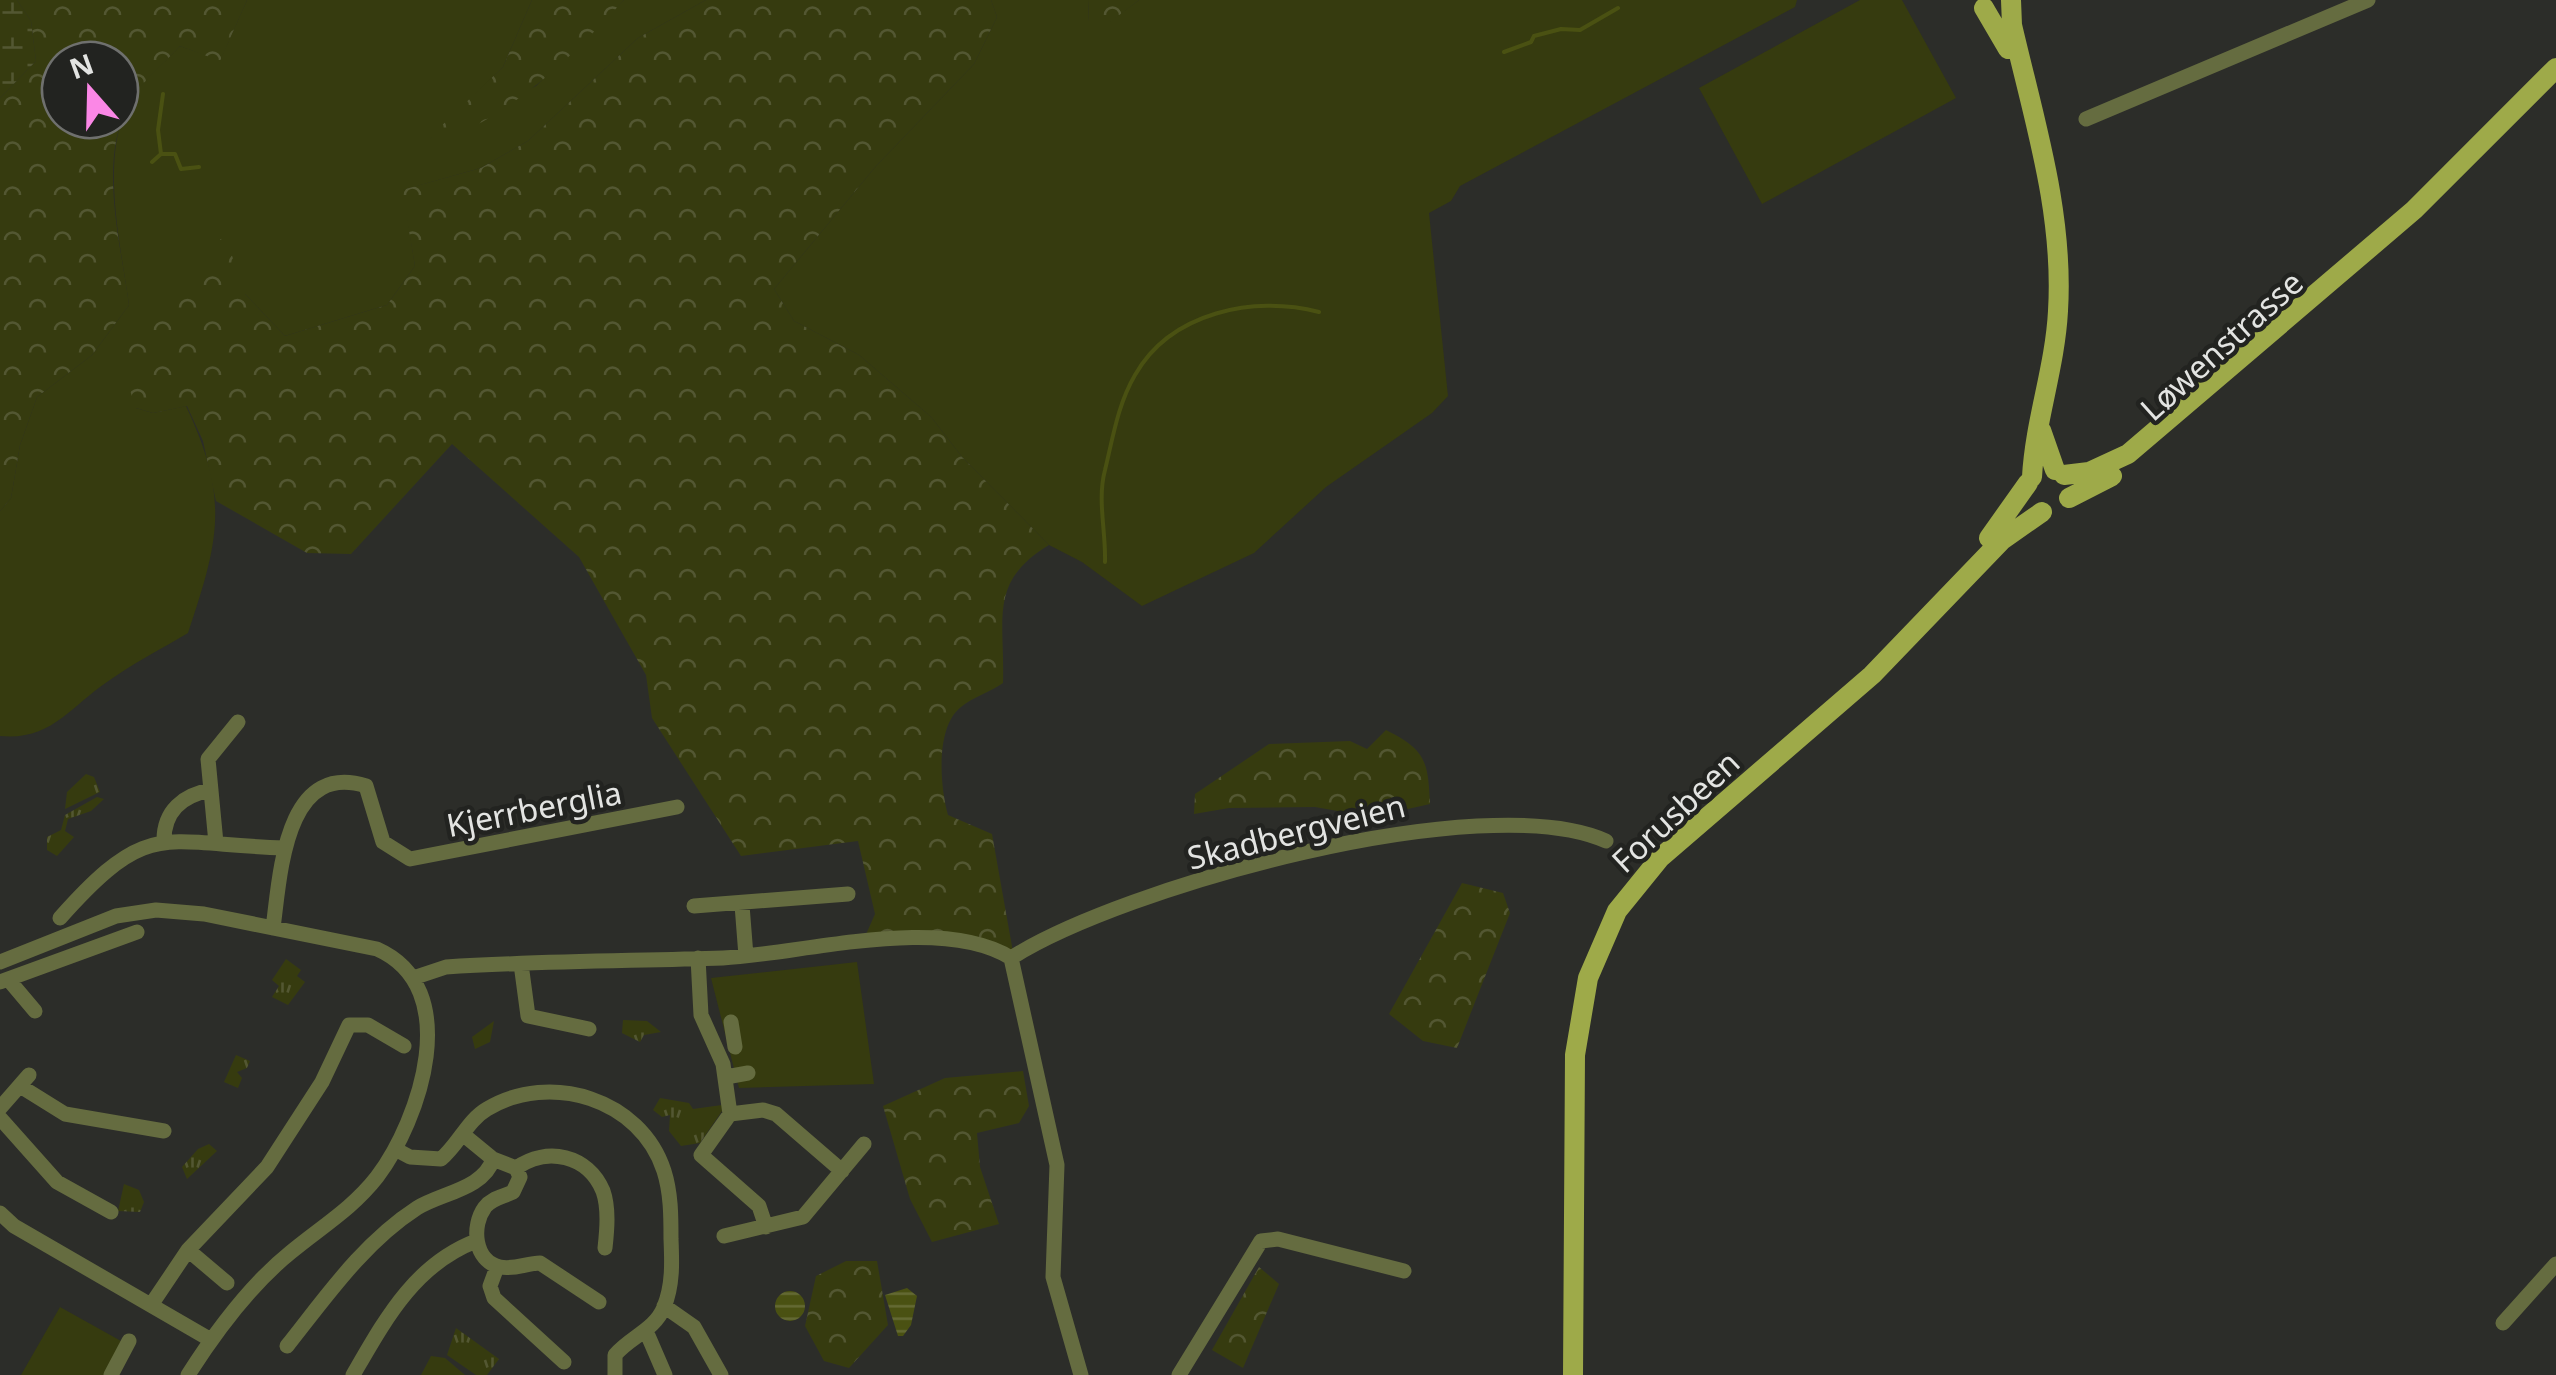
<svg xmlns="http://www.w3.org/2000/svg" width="2556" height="1375" viewBox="0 0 2556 1375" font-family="'Noto Sans',sans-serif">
<defs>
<pattern id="forest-crowns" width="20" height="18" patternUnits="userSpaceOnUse" patternTransform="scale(2.5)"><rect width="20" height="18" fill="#363b0f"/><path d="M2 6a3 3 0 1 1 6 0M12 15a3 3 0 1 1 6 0" fill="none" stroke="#535732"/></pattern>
<pattern id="wetland-marsh" width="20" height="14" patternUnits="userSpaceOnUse" patternTransform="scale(2.5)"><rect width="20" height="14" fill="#363b0f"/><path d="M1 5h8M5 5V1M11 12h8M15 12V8" fill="none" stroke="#535732"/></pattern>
<pattern id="park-tufts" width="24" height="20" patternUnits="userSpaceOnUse" patternTransform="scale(2.5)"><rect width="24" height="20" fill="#363b0f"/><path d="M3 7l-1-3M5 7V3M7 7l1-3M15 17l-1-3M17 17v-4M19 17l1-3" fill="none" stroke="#535732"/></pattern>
<pattern id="water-rules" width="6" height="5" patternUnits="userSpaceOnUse" patternTransform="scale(2.5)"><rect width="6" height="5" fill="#4a5112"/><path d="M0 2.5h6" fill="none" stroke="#646a34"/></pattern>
</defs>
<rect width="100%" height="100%" fill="#2c2d29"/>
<path fill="#363b0f" d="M247 0H532L503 67 430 139 536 86 624 0H706L638 38 528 141 481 168 403 190 415 266 387 305 285 336 245 294 136 408 153 413 186 406C230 499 219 540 188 633 161 649 132 664 107 682 70 707 51 741 0 736V511L11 498 20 445 37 397 92 355 129 305C121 247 100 160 128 104 139 84 164 63 180 46L220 60Z
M991 0H1089L1088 21 1109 22 1139 0H1797L1795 7 1460 186 1451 201 1429 213 1448 396 1432 413 1326 487 1254 553 1142 606 1082 562 1049 545 962 457 931 417 859 355 794 321 774 289 876 166 974 64 997 17Z
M1860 0H1902L1956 98 1762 204 1699 88Z
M857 962 874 1084 739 1088 711 978Z
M60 1307 121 1341 104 1375H21Z"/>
<path fill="url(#forest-crowns)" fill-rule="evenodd" d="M17 0H247L220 61 180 46C164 64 139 84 128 105 98 163 121 244 129 305L92 355 37 397 20 445 11 498 0 511V98L36 61 31 21ZM60 60H120V120H60Z
M532 0H624C570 59 509 119 432 144L430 139 435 132 503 67Z
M706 0H991L997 17 974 64 876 166 774 289 794 321 859 355 931 417 962 457 1049 545C988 582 1005 618 1003 683 990 692 973 697 961 707 935 727 940 787 948 815L992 834 1013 952 864 939 875 914 858 841 741 856 652 718 646 675 579 557 452 444 351 554 307 553 216 501 203 441 187 406 153 413 136 408 126 379 124 349 168 291 225 235 245 294 285 336 387 305 415 266 402 190 481 168 528 141 638 38Z
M1089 0H1139L1110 22H1088Z
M1386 730C1426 750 1428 761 1430 804L1372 817 1315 807 1229 808 1194 814 1195 794 1269 744 1350 741 1367 749Z
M1462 883 1503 893 1510 913 1457 1048 1423 1041 1389 1014Z
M1023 1071 1029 1106 1019 1123 977 1133 980 1167 999 1224 932 1242 910 1199 883 1106 945 1078Z
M846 1261H877L888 1325 849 1368 824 1361 805 1326 816 1276Z
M1259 1267 1279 1284 1243 1368 1212 1350Z
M431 1356 445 1358 465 1375H421Z"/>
<path fill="url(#wetland-marsh)" d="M0 0H17L31 21 36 61 0 98Z"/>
<path fill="url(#park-tufts)" d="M86 774 94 777 100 792 65 809 67 792Z
M97 797 104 799 91 811 68 819 65 831 74 837 57 856 47 850V837L61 830 65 815Z
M286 959 301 970 297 976 305 982 288 1005 272 997 279 986 272 980Z
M623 1020 647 1021 661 1032 644 1035 640 1042 622 1033Z
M494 1021 490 1042 475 1049 472 1037Z
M236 1055 250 1061 247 1068 237 1072 242 1078 238 1088 224 1082Z
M660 1098 689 1103 693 1109 722 1105V1111L700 1143 681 1146 669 1131 670 1115 662 1117 653 1110Z
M209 1144 217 1151 187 1179 182 1167 198 1149Z
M124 1184 139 1190 144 1202 140 1212 118 1211Z
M456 1328 499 1359 487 1375H476L447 1355Z"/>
<path fill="url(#water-rules)" d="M907 1288 917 1296 911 1325 903 1336H898L885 1295Z
M775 1306a15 15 0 1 1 30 0a15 15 0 1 1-30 0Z"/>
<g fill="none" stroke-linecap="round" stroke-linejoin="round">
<path stroke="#4a5112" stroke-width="4" d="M1504 52 1531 42 1534 36 1561 29 1580 30 1618 8
M161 154H175L181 169 199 167
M152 162 161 154 158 130 163 94
M1105 562C1106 531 1097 500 1105 470 1113 437 1118 404 1135 375 1171 312 1254 295 1319 312"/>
<path stroke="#656c40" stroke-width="15" d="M2086 119 2368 0
M164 840C164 811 183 795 211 790
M216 843 208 759 238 722
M742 905 746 956
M694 906 848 894
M60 918C150 817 161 844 284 848
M273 928C280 878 284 760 366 786L383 842 410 859 677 807
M698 958 701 1015 723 1064 730 1114
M1011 958C1122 887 1484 786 1606 841
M0 962 116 916 156 910 204 914 377 949C465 988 420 1120 377 1177 352 1209 321 1227 291 1252 250 1285 216 1331 188 1375
M521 964 528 1016 589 1029
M413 978 446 967C538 961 631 961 723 958 801 954 941 914 1011 958L1057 1165 1053 1277 1081 1375
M8 979 35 1011
M0 982 137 932
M731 1022 735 1047
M726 1077 748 1073
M20 1086 65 1114 164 1131
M0 1108 29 1075
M0 1118 57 1182 111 1212
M465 1136 493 1159 516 1168 520 1177 513 1192C503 1197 492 1198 485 1207 471 1226 474 1261 500 1267 514 1270 527 1263 540 1263L599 1302
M395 1149 410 1157 441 1159C458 1145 468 1120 487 1109 550 1071 641 1099 664 1171 671 1193 671 1216 671 1239 672 1262 673 1285 664 1307 655 1330 630 1337 615 1355V1375
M516 1168C547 1146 588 1155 603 1191 609 1208 607 1230 605 1248
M0 1213 14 1226 211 1340
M766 1227 759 1206 701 1155 730 1114 763 1110 776 1114 842 1171
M724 1236 803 1217 864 1144
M188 1250 227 1283
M497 1267 490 1286 494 1298 564 1362
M151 1305 188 1250 267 1167 322 1082 349 1025H368L404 1046
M664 1306 694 1327 721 1375
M2503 1323 2556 1264
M646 1331 665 1375
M287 1346C326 1297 363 1243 417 1208 441 1193 484 1189 493 1159
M111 1375 129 1341
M353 1375C385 1320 414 1265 476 1241
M1179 1375 1261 1241 1278 1239 1404 1271"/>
<path stroke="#9eaa49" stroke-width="20" d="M2011 0 2012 25C2034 120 2064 213 2058 311 2055 368 2035 421 2032 477
M1984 8 2008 49
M2041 430 2055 470
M2064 475 2089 472 2128 454 2414 210 2556 68
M2069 498 2112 476
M1989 538 2028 483
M1573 1375 1575 1055 1588 978 1617 911 1660 858 1872 675 2002 540 2042 512"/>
</g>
<g text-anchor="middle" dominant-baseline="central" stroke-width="9" stroke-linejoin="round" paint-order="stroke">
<g font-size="32" fill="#e3e4e2" stroke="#222320">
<text transform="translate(2221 345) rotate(-42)">Løwenstrasse</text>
<text transform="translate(534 808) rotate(-11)">Kjerrberglia</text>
<text transform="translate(1675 811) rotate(-43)">Forusbeen</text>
<text transform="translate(1296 831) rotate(-14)">Skadbergveien</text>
</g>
</g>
<g transform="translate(90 90) rotate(340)"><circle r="48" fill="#222320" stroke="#6f706e" stroke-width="2.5"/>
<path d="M0-8L18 38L0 25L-18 38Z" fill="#fb87e6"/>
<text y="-15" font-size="28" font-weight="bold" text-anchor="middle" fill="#e3e4e2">N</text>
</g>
</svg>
